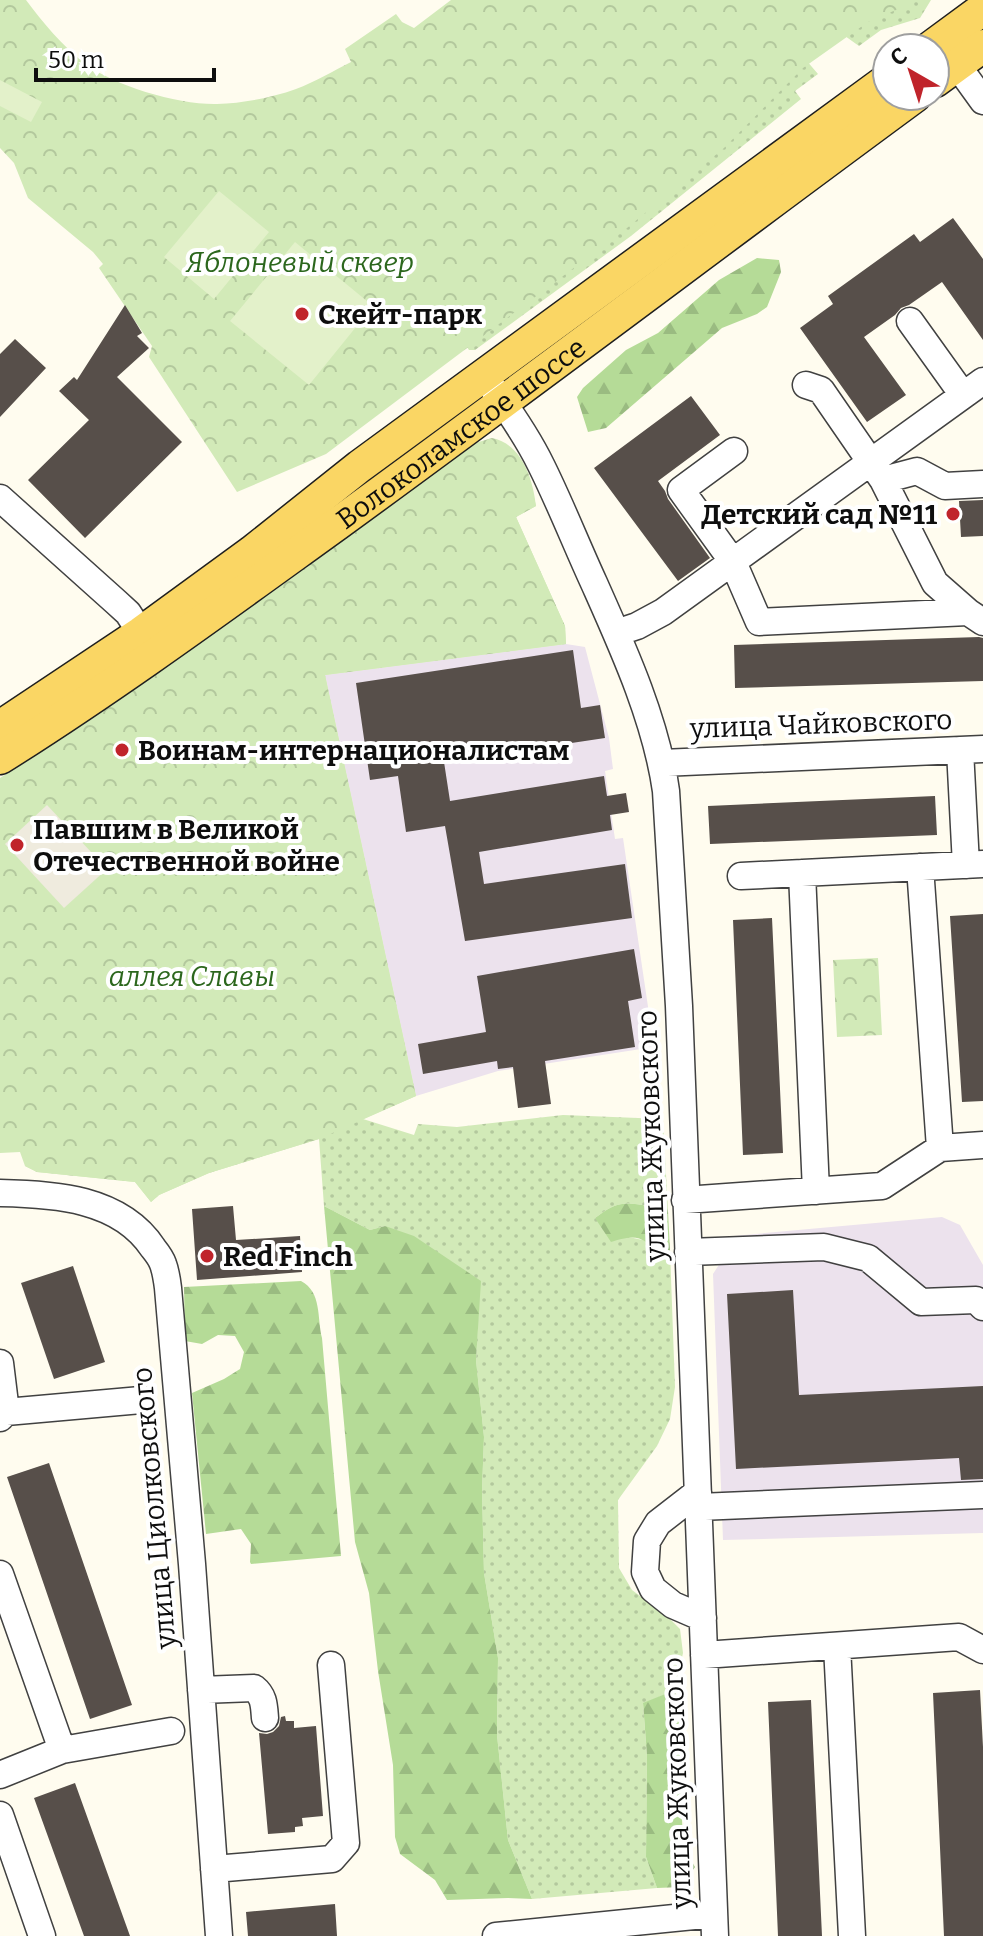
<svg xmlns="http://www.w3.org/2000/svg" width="983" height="1936" viewBox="0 0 983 1936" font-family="Bitter,serif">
<defs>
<pattern id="grass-dots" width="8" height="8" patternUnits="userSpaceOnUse" patternTransform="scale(2)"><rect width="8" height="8" fill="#d2eab8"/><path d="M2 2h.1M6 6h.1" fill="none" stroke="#b3c89d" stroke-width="1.8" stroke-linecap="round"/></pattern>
<pattern id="forest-firs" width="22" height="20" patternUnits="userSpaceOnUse" patternTransform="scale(2)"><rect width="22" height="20" fill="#b5db97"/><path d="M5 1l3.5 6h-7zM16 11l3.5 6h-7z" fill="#9abb81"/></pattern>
<pattern id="park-crowns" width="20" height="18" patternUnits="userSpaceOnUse" patternTransform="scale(2)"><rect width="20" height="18" fill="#d2eab8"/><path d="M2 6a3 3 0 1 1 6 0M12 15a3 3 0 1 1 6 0" fill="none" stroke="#b3c89d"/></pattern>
</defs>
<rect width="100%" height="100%" fill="#fffcef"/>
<path fill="#ece2ed" d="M566 644 585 647 609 738 613 769 605 771 615 839 623 838 654 1047 498 1071 416 1096 325 675Z
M942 1217 960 1225 983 1265V1533L723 1540 713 1274 722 1260V1237Z"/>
<path fill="url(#grass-dots)" d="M911 0H931L920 18 881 30 859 46 845 36 868 20Z
M806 60 818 74 795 91 801 99 631 236 475 350H469L460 337Z
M528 472 536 506 516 517 565 626 566 644 325 675 416 1096 363 1119 414 1135 418 1124 457 1127 563 1115 663 1119 668 1211 662 1193 648 1206C623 1201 615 1203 595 1218L629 1237 647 1241 661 1255 670 1250 675 1387 670 1419 657 1446 618 1500 619 1568 632 1590 668 1617 680 1629 683 1653 675 1690 643 1704 647 1756 646 1857 657 1888 532 1899 508 1840 497 1735 498 1658 484 1573 482 1490 484 1437 476 1360 480 1281 385 1226 370 1230 324 1206 319 1139 209 1173 159 1195 151 1202 135 1182 37 1172 25 1166 320 660Z"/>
<path fill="url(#forest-firs)" d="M757 258 779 260 781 272 767 307 757 314 722 328 606 428 588 432 577 397 583 388 626 350 658 333 719 280Z
M662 1193 668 1211 670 1250 661 1256C642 1236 637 1234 611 1242L595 1218C615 1203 623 1201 648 1206Z
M324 1206 370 1230 385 1226 414 1236 481 1281 476 1360 484 1437 482 1490 484 1573 498 1658 497 1735 508 1840 532 1899 508 1898 447 1900 435 1880 400 1854 395 1837 393 1765 378 1671 369 1593 355 1542Z
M301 1281C322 1292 317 1318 322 1338L341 1556 251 1564 250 1562 251 1544 241 1529 206 1534 192 1393 224 1379 240 1369 244 1352 235 1336 218 1335 202 1344 185 1341 184 1287Z
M675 1690 682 1715 681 1744 689 1767 682 1819 683 1845 695 1867 681 1887 657 1888 646 1857 647 1756 643 1703Z"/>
<path fill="url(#park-crowns)" d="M0 0H26C43 23 62 45 84 63 114 86 179 105 217 104 243 103 271 98 296 89 315 82 333 71 351 62L345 49 396 14 402 22 414 28 451 0H919L868 22 803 68 724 148 627 228 326 454 237 492 149 357 152 346 99 268 103 264 93 252 28 198 14 163 0 148Z
M492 438C522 444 533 479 536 506L516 517 565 626 566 644 325 675 416 1096 319 1139 209 1173 159 1195 151 1202 135 1182 37 1172 25 1166 20 1152 0 1153V778C162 674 317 559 472 444Z
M878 958 882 1035 837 1037 833 960Z"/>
<path fill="#e3f1ca" d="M0 80 42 102 31 122 0 106Z
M219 191 269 232 214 299 164 257Z
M295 242 373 306 309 385 230 321Z"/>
<path fill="#efebde" d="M47 805 107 869 64 908 5 844Z"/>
<path fill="#574f4a" d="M953 218 983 259V340L942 282 909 305 901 308 895 315 864 337 906 395 867 422 800 328 833 304 828 296 914 234 920 242Z
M125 305 142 333 137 336 149 348 117 377 182 442 85 538 28 480 89 420 59 391 74 377 77 380Z
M15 339 46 368 0 417V354Z
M691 396 720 435 658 481 665 491 668 499 710 558 678 581 594 468Z
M983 500V536L961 537 959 501Z
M979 637 983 638V681L735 688 734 645Z
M573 650 581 708 600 705 605 738 444 762 450 801 604 776 607 796 626 793 629 812 610 815 612 830 479 852 484 884 625 864 632 918 465 941 445 826 406 832 398 776 370 780 356 683Z
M935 796 937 835 710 844 708 806Z
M983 914V1101L962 1102 950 916Z
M772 918 783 1153 743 1155 733 920Z
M634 949 642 998 628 1001 635 1047 545 1061 551 1104 518 1108 513 1067 498 1069 497 1061 423 1074 418 1044 486 1032 477 976Z
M233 1206 236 1240 300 1236 302 1272 197 1280 192 1209Z
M73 1266 105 1362 54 1379 21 1283Z
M793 1290 799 1395 983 1386V1479L961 1480 959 1458 736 1469 727 1294Z
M49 1463 132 1705 90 1719 7 1477Z
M980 1690 983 1747V1936H944L933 1693Z
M811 1700 822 1936H778L768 1702Z
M285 1716 286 1721H294V1728L316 1726 323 1816 302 1818 303 1826 295 1827V1832L268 1834 259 1733 267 1734 273 1732 279 1726 281 1717Z
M75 1783 130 1936H84L34 1798Z
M335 1904 337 1936H248L246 1912Z"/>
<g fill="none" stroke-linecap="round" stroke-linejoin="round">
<defs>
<path id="minor" d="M957 65 983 101
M910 321 963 395
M806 385 821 390 883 480 935 583 968 612
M492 387C510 412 528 438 541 465 560 503 576 544 594 583 623 648 656 720 666 791L679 1006 715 1936
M734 451 681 490 733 562 759 622 968 612 983 622
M883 480 917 471 945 486 983 484
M0 498 116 602 128 613 141 633
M616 633 637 626 663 612 983 381
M960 750 966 865
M662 763 983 749
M920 867 940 1148
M802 873 816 1191
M741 876 983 864
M0 1193C54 1194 120 1198 153 1248 157 1253 161 1258 163 1264 166 1272 167 1280 168 1288L192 1564 219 1936
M685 1200 882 1186 940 1148 983 1145
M688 1252 824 1247 868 1258 921 1302 976 1300 983 1307
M0 1363 6 1412 0 1418
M6 1412 141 1400
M698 1492 658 1523 647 1541 645 1572 653 1589 673 1605 703 1618
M699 1507 983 1495
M0 1574 62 1750 171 1731
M837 1646 852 1936
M704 1655 959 1637 983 1650
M201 1690 254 1688C264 1696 264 1705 265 1718
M0 1775 62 1750
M0 1815 42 1936
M214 1869 332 1859 346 1843 331 1665
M496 1936 714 1914"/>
<g id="major">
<path d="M930 48 983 9"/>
<path d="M935 81 983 46"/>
<path d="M0 727 141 633 252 552 360 466 887 80"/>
<path id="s1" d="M0 758C116 685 226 604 337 524 531 383 722 238 915 96"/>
</g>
</defs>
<use href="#minor" stroke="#414141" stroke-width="29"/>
<use href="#major" stroke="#1f1f1f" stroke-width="35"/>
<use href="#minor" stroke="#fff" stroke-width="26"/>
<use href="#major" stroke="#fad664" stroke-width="32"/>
</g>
<g fill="#c0242b" stroke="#fff" stroke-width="3">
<circle cx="302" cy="314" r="8"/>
<circle cx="953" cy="514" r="8"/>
<circle cx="122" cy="750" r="8"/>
<circle cx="17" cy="845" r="8"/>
<circle cx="207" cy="1256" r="8"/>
</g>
<g text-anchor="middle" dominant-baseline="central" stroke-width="8" stroke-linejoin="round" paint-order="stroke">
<g font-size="28" font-style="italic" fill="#2c671d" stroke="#fff">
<text x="300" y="262">Яблоневый сквер</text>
<text x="192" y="976">аллея Славы</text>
</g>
<g font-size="28" font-weight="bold" fill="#0e0e0e" stroke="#fff" text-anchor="start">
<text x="318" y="314">Скейт-парк</text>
<text x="937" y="514" text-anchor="end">Детский сад №11</text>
<text x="138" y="750">Воинам-интернационалистам</text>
<text x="33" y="829">Павшим в Великой<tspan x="33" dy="32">Отечественной войне</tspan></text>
<text x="223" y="1256">Red Finch</text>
</g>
<g font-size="28" fill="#0e0e0e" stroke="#fff">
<text stroke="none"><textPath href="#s1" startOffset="564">Волоколамское шоссе</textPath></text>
<text transform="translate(821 724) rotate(-2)">улица Чайковского</text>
<text transform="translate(651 1136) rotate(-92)">улица Жуковского</text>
<text transform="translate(154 1508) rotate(-95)">улица Циолковского</text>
<text transform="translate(677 1783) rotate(-92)">улица Жуковского</text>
</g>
</g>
<g transform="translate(911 72) rotate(321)"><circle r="38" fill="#ffffff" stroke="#9f9f9f" stroke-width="2"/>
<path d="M0-6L14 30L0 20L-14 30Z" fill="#c0242b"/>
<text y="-12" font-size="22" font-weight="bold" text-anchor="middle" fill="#0e0e0e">С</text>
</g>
<path d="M36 68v12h178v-12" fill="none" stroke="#0e0e0e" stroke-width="4"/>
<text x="48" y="68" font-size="24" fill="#0e0e0e" stroke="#ffffff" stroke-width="6" paint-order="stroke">50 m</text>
</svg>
